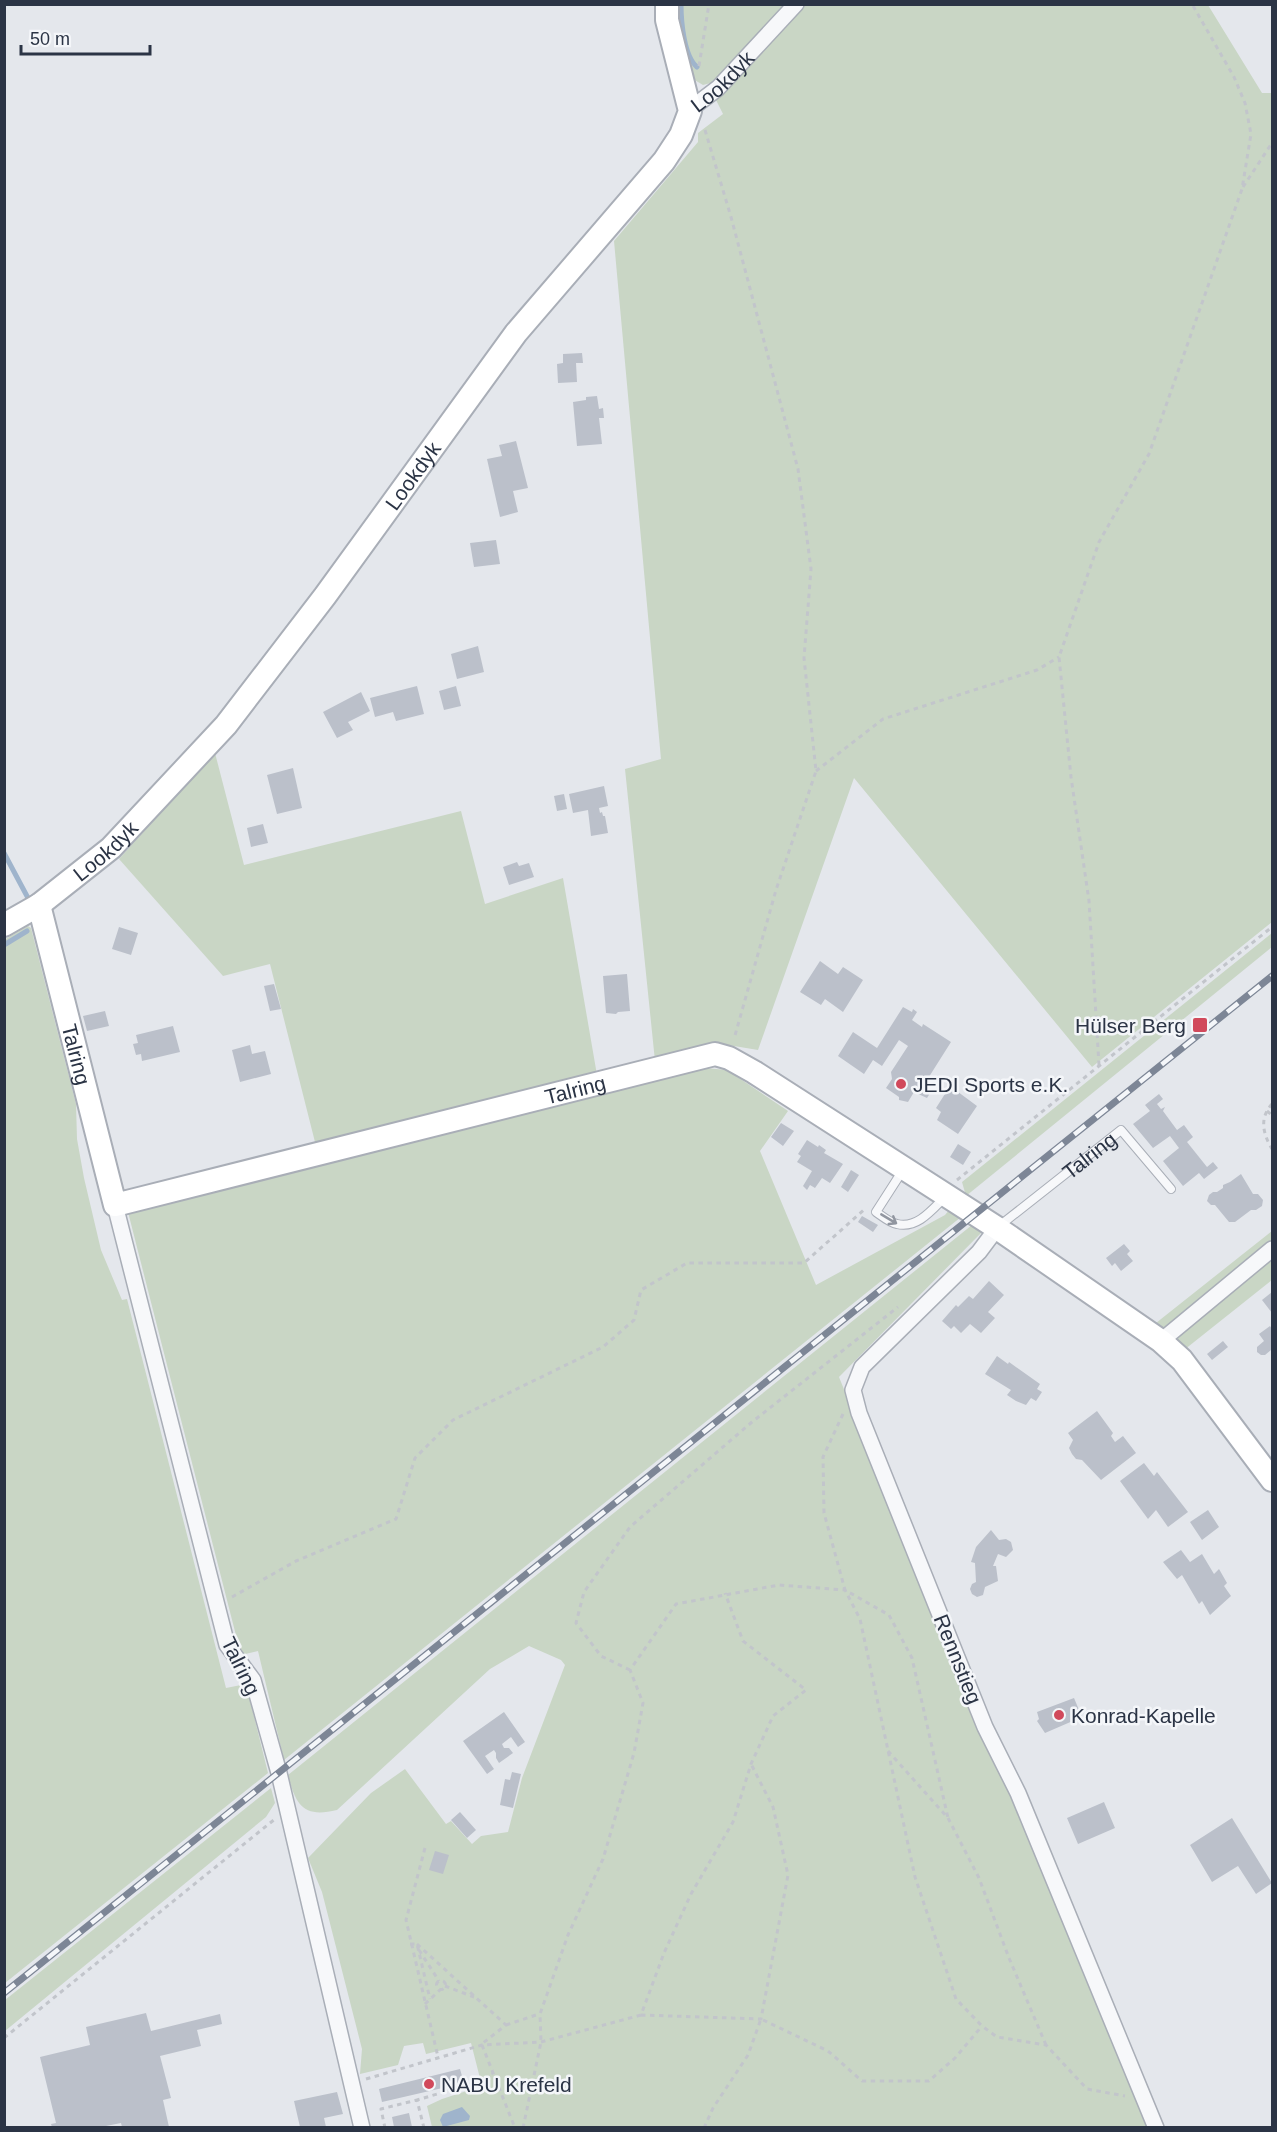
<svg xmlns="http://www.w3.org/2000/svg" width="1277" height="2132" viewBox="0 0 1277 2132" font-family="Arial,sans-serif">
<rect width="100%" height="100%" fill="#e4e7ec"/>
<path fill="#c9d6c5" d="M676 5H788L718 81 703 85 693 79 676 37Z
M800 5H1208L1262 93H1272V922L1092 1067 854 778 758 1050 722 1044 655 1061 625 769 661 759 614 241 698 142V133L723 114 714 96Z
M215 753 244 865 461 811 485 904 563 878 597 1075 316 1146 270 964 223 976 119 859Z
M28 926 31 928 76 1104 77 1139 84 1178 101 1250 122 1300 127 1299 226 1688 246 1684 268 1773 5 1983 4 940Z
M1272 933V947L966 1196 962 1182Z
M705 1068 727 1070 788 1111 760 1151 816 1285 945 1215 950 1209 961 1217 284 1760 258 1651 241 1655 128 1212Z
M972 1225 982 1232 839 1377 980 1727 1014 1796 1148 2127H432L427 2106 442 2099 482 2086 471 2043 426 2054 423 2043 404 2046 398 2065 360 2074 362 2049 322 1892 308 1858 371 1793 405 1769 446 1824 451 1821 472 1844 481 1836 508 1832 522 1778 565 1665 561 1660 529 1646 490 1669 337 1810C304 1818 296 1806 288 1775Z
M1272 1231V1280L1184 1350 1156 1323Z
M271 1788 275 1803 266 1817 5 2031V2000Z"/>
<path fill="#9fb4cc" d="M462 2107 470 2116 469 2120 443 2127 440 2120 443 2114Z"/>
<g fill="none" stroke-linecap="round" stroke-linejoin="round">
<path stroke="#9fb4cc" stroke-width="5" d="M681 4C681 22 684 56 697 67
M4 853 28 898
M4 945 27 931"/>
</g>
<path fill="#bbc0ca" d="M582 353 583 363H576L577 382 558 383 557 364 563 363V354Z
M597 396 599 409 603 408 604 418H599L602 444 577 446 573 402 586 400V397Z
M516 441 528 488 513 491 518 512 500 517 487 459 502 456 499 445Z
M496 540 500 564 474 567 470 543Z
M478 646 484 672 457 679 451 654Z
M417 686 424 714 396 721 393 712 375 717 370 698Z
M456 686 461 706 444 710 439 691Z
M361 692 370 711 348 722 353 730 337 738 323 712Z
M293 768 302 808 277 814 267 775Z
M604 786 608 806 599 808 600 813 602 812 603 816H605L608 833 591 836 588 810 573 813 569 794Z
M564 794 567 809 557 811 554 796Z
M263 824 268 843 251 847 247 828Z
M517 862 519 866 529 863 534 877 509 885 503 867Z
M119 927 138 933 131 955 112 949Z
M820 961 838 974 843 967 863 980 843 1012 825 999 821 1005 800 992Z
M627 974 630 1011 618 1012 616 1014 606 1013 603 976Z
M274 984 281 1009 270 1011 264 986Z
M903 1007 912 1012 913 1009 917 1012 912 1020 922 1027 923 1024 951 1042 927 1080 935 1085 927 1098 914 1092 908 1102 899 1100V1097L886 1088 892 1079 891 1072 908 1046 899 1040 882 1066 873 1060 864 1074 838 1056 853 1032 877 1048Z
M105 1011 109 1026 87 1031 83 1016Z
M173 1026 180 1052 142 1061 141 1054 136 1055 133 1044 138 1043 136 1035Z
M250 1045 252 1054 265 1051 271 1074 240 1082 232 1050Z
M950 1086 977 1106 958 1134 937 1120 941 1112 936 1108Z
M1159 1094 1163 1099 1157 1104 1161 1109 1165 1107 1163 1111 1177 1130 1184 1125 1193 1137 1187 1142 1207 1167 1213 1162 1218 1168 1204 1179 1199 1173 1183 1186 1163 1161 1179 1148 1170 1136 1153 1148 1133 1124 1150 1111 1145 1105Z
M781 1123 794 1131 783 1146 771 1137Z
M807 1140 818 1147 819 1145 826 1150 824 1153 843 1164 830 1183 822 1178 815 1188 810 1185 807 1190 803 1186 812 1171 797 1162 801 1156 798 1154Z
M958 1144 971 1152 963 1165 950 1157Z
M851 1170 859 1175 848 1192 841 1187Z
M1241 1174 1253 1194H1258L1263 1200 1262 1206 1256 1210H1251L1235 1222H1229L1215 1205H1211L1207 1201 1209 1195 1213 1192H1217L1223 1188V1185L1230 1182Z
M862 1216 878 1225 873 1232 858 1222Z
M1124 1244 1130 1251 1127 1254 1133 1261 1121 1271 1115 1263 1112 1266 1106 1258Z
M989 1281 1004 1295 988 1312 995 1318 981 1333 970 1324 961 1333 954 1326 951 1329 942 1321 956 1305 958 1307 969 1296 973 1299Z
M1272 1292V1313L1262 1300Z
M1270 1326 1272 1329V1351L1271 1350 1265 1355H1261L1257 1352V1347L1264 1341 1259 1334Z
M1223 1341 1228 1347 1212 1360 1207 1354Z
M997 1356 1008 1364 1009 1362 1040 1384 1037 1389 1042 1392 1036 1401 1031 1398 1026 1405 1016 1401 1007 1395 1011 1390 985 1374Z
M1097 1411 1113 1433 1111 1436 1115 1442 1123 1436 1136 1453 1101 1480 1082 1460 1076 1459 1072 1454 1069 1448 1073 1440 1068 1433Z
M1144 1463 1154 1476 1157 1472 1188 1512 1168 1527 1156 1510 1148 1519 1120 1481Z
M1208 1510 1219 1527 1202 1540 1190 1522Z
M991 1530 999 1540 1006 1539 1011 1542 1013 1550 1006 1557 998 1554 993 1566H996L998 1581 985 1587 983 1595 977 1597 972 1594 970 1589 972 1584 976 1582 975 1563 971 1562 976 1547Z
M1181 1550 1190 1562 1202 1554 1214 1574 1219 1569 1227 1583 1224 1586 1231 1596 1210 1615 1202 1601 1199 1604 1182 1575 1177 1579 1163 1562Z
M1074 1698 1082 1717 1045 1733 1037 1721 1039 1719 1037 1712Z
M504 1712 525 1742 518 1747 511 1737 502 1744 504 1748H509L513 1753 499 1763 496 1758V1753L494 1750 485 1756 494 1769 487 1774 463 1741Z
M512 1772 521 1774 513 1808 500 1805 505 1779 510 1780Z
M1104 1802 1115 1828 1078 1844 1067 1818Z
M460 1812 476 1830 467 1838 451 1820Z
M1232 1818 1272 1883 1256 1894 1238 1866 1212 1882 1190 1845Z
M435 1851 449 1855 443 1874 429 1870Z
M146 2013 151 2031 220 2014 222 2024 197 2030 201 2046 160 2056 171 2098 163 2100 169 2127H122L121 2123 101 2127H52L51 2124 56 2123 40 2057 90 2045 86 2027Z
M460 2069 464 2083 382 2102 379 2089Z
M337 2092 343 2114 324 2118 326 2127H300L294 2101Z
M409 2113 412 2127H394L392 2117Z"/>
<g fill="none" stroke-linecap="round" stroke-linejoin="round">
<defs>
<g id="lane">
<path d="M903 1170 876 1212C882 1216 890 1223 897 1224 917 1229 932 1210 945 1197"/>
<path id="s1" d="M998 1227 1121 1130 1171 1189"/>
</g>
<g id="street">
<path id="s2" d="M690 111 693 107 718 88 796 4"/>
<path d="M115 1205 227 1645 253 1680 279 1773 362 2128"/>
<path d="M997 1228 979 1252 862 1367 853 1390 859 1413 985 1727 1018 1793 1156 2128"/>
<path d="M1161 1341 1272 1249"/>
</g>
<g id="secondary">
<path id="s3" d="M39 905 115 1205 715 1054 729 1058 754 1072 997 1228 1161 1341 1182 1360 1272 1480"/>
<path id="s4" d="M4 925 39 905 111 848 226 725 325 596 516 333 664 161 681 135 690 111 667 20V4"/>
</g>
</defs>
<use href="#lane" stroke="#a9aeb7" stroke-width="10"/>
<use href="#street" stroke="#a9aeb7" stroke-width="18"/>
<use href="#secondary" stroke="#a9aeb7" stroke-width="26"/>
<path stroke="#c2c5cb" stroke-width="3" stroke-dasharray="4.5 4.5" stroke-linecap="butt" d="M699 66 709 4
M705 130 731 217 798 469 811 569 804 658 816 771 776 890 734 1039
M1243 187 1272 143
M816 771 883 719 1037 670 1059 657
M1099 1065 1089 901 1071 777 1059 657 1099 542 1149 454 1242 189 1251 134 1245 103 1234 77 1192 4
M1272 1104C1259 1118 1263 1134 1272 1149
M1267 1111 1272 1115
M957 1180 1272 927
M843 1414 823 1457 824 1513 845 1590 889 1615 912 1658 948 1818
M232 1597 296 1561 396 1519 415 1458 453 1420 603 1347 634 1320 641 1290 687 1263H804L866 1208
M630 1670 601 1656 576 1623 584 1592 630 1527 752 1422 898 1307
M888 1751 948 1818 979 1878 1009 1958 1046 2045
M425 1848 406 1920 438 2057
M410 1944H417L430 1999
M417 1944 506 2025 483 2043
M419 1950 439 1981
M436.5 1985a4.5 4.5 0 1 1 9 0a4.5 4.5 0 1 1-9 0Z
M445 1986 474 1997
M425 2004 441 1989
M641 2015 761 2019 788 1875 773 1807 751 1764
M506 2025 539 2014
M4 2038 275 1819
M482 2045 515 2128
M366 2079 482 2045 541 2042 641 2015 664 1953 691 1894 733 1822 751 1764 773 1716 806 1690 743 1641 725 1593
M385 2128 381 2109 417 2100
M424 2128 417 2100 478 2082 492 2074
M523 2128 541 2042 540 2014 568 1935 603 1859 634 1753 643 1703 630 1670 676 1604 779 1585 845 1590 860 1619 915 1877 956 1999 982 2026 997 2037 1046 2045 1087 2089 1125 2096
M704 2128 713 2108 748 2055 761 2019 828 2051 862 2081H929L955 2058 982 2026"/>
<use href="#lane" stroke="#f7f8fa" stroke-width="8"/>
<use href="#street" stroke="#f7f8fa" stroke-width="15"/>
<use href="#secondary" stroke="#fff" stroke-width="22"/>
<defs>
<path id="rail" d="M4 1993 1272 976"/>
</defs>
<use href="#rail" stroke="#7d8696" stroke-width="7"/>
<use href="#rail" stroke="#f4f6f9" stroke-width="4.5" stroke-dasharray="14" stroke-linecap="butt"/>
</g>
<defs><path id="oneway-shaft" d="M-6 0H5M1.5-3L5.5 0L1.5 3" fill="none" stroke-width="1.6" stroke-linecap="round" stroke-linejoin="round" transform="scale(1.5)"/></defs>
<use stroke="#9196a0" href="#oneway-shaft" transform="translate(889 1219) rotate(31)"/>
<g fill="#d1495b" stroke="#f4f6f9" stroke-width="2">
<rect x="1192" y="1017" width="16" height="16" rx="3"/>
<circle cx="901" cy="1084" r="6"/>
<circle cx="1059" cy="1715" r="6"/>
<circle cx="429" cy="2084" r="6"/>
</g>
<g text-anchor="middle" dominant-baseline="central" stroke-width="5" stroke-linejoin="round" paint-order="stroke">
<g font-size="21" fill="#2b3445" stroke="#f4f6f9">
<text stroke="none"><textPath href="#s2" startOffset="44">Lookdyk</textPath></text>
<text stroke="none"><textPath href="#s4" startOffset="612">Lookdyk</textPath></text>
<text stroke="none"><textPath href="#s4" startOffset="126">Lookdyk</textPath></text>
<text stroke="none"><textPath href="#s3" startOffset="154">Talring</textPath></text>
<text stroke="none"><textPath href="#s3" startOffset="784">Talring</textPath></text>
<text stroke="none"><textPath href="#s1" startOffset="116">Talring</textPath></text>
<text transform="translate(958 1659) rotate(68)">Rennstieg</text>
<text transform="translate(241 1666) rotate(64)">Talring</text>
</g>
<g font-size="21" fill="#2b3445" stroke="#f4f6f9" text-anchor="start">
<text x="1186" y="1025" text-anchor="end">Hülser Berg</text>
<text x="913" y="1084">JEDI Sports e.K.</text>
<text x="1071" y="1715">Konrad-Kapelle</text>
<text x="441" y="2084">NABU Krefeld</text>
</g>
</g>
<rect width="1277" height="2132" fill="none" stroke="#2b3445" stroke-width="12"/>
<path d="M21 45v9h129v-9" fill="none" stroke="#2b3445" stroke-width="3"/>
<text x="30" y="45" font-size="18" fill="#2b3445" stroke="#f4f6f9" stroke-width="4.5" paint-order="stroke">50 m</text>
</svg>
